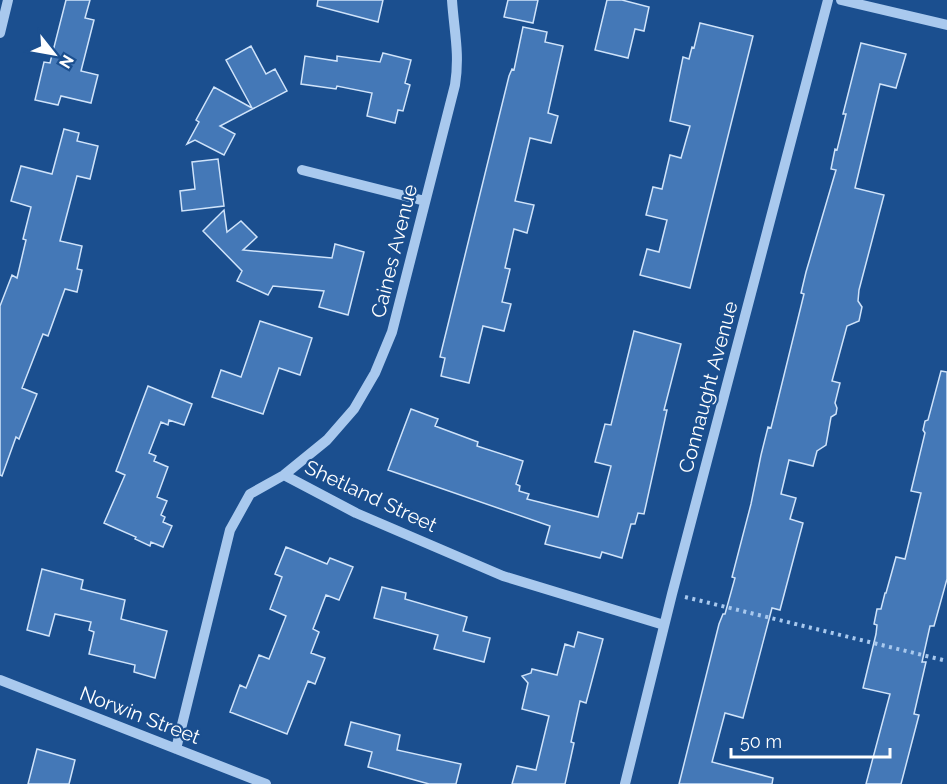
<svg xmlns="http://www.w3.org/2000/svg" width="947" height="784" viewBox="0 0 947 784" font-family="Raleway,sans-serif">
<rect width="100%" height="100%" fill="#1b4f8f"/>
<path fill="#4478b7" stroke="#cfe3fa" stroke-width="1.5" d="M66 0H90L85 18 94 20 81 71 98 75 91 103 61 96 58 105 35 100 44 62 50 63Z
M318 0H383L378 22 317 6Z
M508 0H538L533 23 504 17Z
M607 0H622L649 7 644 31 635 29 628 58 595 50Z
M700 23 753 36 690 288 640 275 647 249 659 252 667 220 646 215 653 187 662 189 670 155 681 158 690 126 670 121 683 57 689 59 692 47 694 48Z
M523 27 547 32 545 42 563 46 548 113 558 116 551 143 530 138 515 201 534 205 527 233 514 229 505 268 510 269 502 302 511 304 504 331 483 326 469 383 441 376 445 358 440 357 509 76 512 69 514 70Z
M861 43 906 54 896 88 880 84 855 188 884 195 859 290 858 301 862 307 859 321 847 326 832 381 840 383 835 403 837 408 836 414 831 417 826 445 817 451 813 466 789 460 781 494 796 498 790 519 803 523 780 610 772 608 743 718 725 713 712 762 773 778 772 784H679L719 624 723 614H725L735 578 732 577 751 504 761 455 768 427 771 428 804 294 801 293 806 272 836 170 831 169 835 149 837 150 846 114H843Z
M251 46 266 74 275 69 287 91 220 126 235 134 224 155 195 140 187 144 199 122 196 120 214 87 252 108 226 60Z
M383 53 411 60 405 83 410 85 403 111 398 110 395 123 367 116 372 93 337 86 336 89 301 84 305 56 337 61V56L380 62Z
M64 129 79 133 77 141 98 146 90 179 77 176 60 241 82 246 77 269 82 270 77 292 65 289 48 336 43 334 22 388 37 394 19 439 16 437 2 476 0 475V306L12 275 17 278 26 240 23 239 31 207 11 201 21 166 52 174Z
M218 159 224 206 182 211 180 191 195 189 192 162Z
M224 210 227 232 241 221 257 237 243 250 332 258 335 244 364 252 348 315 319 307 324 291 273 286 268 295 237 281 242 271 203 231Z
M260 321 312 338 300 375 279 368 263 414 212 397 221 370 241 377Z
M634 331 681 344 664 410H667L644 514 638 513 635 524H631L622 558 602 552 600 558 545 544 550 526 388 470 411 409 438 419 435 426 478 442 477 446 523 461 516 484 520 486 519 491 529 494 527 499 598 517 611 466 595 462 605 424 611 425Z
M941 371 947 372V579L934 626H930L922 662H926L914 714 919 715 901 784H866L890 694 863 688 876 634 877 625 874 624 877 609H881L885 593H886L896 557 905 559 921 493 911 491 925 433 923 430 925 421 928 420Z
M148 386 192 404 184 425 169 420 168 425 161 422 149 453 156 456 154 461 168 467 157 497 167 501 161 515 165 517 163 522 172 526 163 547 151 542 150 546 135 539 136 537 104 523 125 475 116 471Z
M286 547 327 564 330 558 353 567 339 600 326 595 313 629 319 632 311 653 325 658 315 684 308 681 287 734 230 712 240 685 246 688 259 655 269 659 286 616 270 609 282 577 275 574Z
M42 569 83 580 81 589 125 600 121 619 167 631 155 678 134 672 135 665 89 654 94 632 89 630 91 622 55 614 49 636 27 630Z
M382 587 406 593 405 599 467 617 463 631 490 638 484 662 434 649 438 635 374 618Z
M578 632 603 639 586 703 580 701 571 742 574 743 565 784H512L517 766 536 770 549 716 522 709 528 683 522 676 531 673 532 669 557 675 565 644 574 647Z
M351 722 400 735 397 750 461 764 456 784H429L368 767 372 752 345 745Z
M37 749 75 760 69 784H28Z"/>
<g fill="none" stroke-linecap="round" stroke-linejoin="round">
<path stroke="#a9c9ee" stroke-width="4" stroke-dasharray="3 4.5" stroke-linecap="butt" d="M685 597 947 661"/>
<path stroke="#a9c9ee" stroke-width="10" d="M841 0 947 25
M0 33 8 0
M302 170 425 201
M284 475 356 513 503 576 664 625
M0 680 266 784
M176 749 230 530 250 494 284 475 327 440 354 409 375 373 392 332 455 85C460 53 454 31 452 0
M625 784 672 594 828 0"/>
</g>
<g text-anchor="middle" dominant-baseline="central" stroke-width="4.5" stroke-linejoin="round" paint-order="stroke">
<g font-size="20" fill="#fff" stroke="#1b4f8f">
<text transform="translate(394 251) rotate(-76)">Caines Avenue</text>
<text transform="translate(708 387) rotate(-75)">Connaught Avenue</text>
<text transform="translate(371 496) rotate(25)">Shetland Street</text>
<text transform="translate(140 715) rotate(21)">Norwin Street</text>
</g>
</g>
<g transform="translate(54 54) rotate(121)" stroke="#1b4f8f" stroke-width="4.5" paint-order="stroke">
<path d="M0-4.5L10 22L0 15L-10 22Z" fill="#ffffff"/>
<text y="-9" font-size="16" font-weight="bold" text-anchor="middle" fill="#ffffff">N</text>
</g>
<path d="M731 748v9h159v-9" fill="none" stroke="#ffffff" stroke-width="3"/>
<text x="740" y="748" font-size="18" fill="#ffffff" stroke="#1b4f8f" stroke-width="4.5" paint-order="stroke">50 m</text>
</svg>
